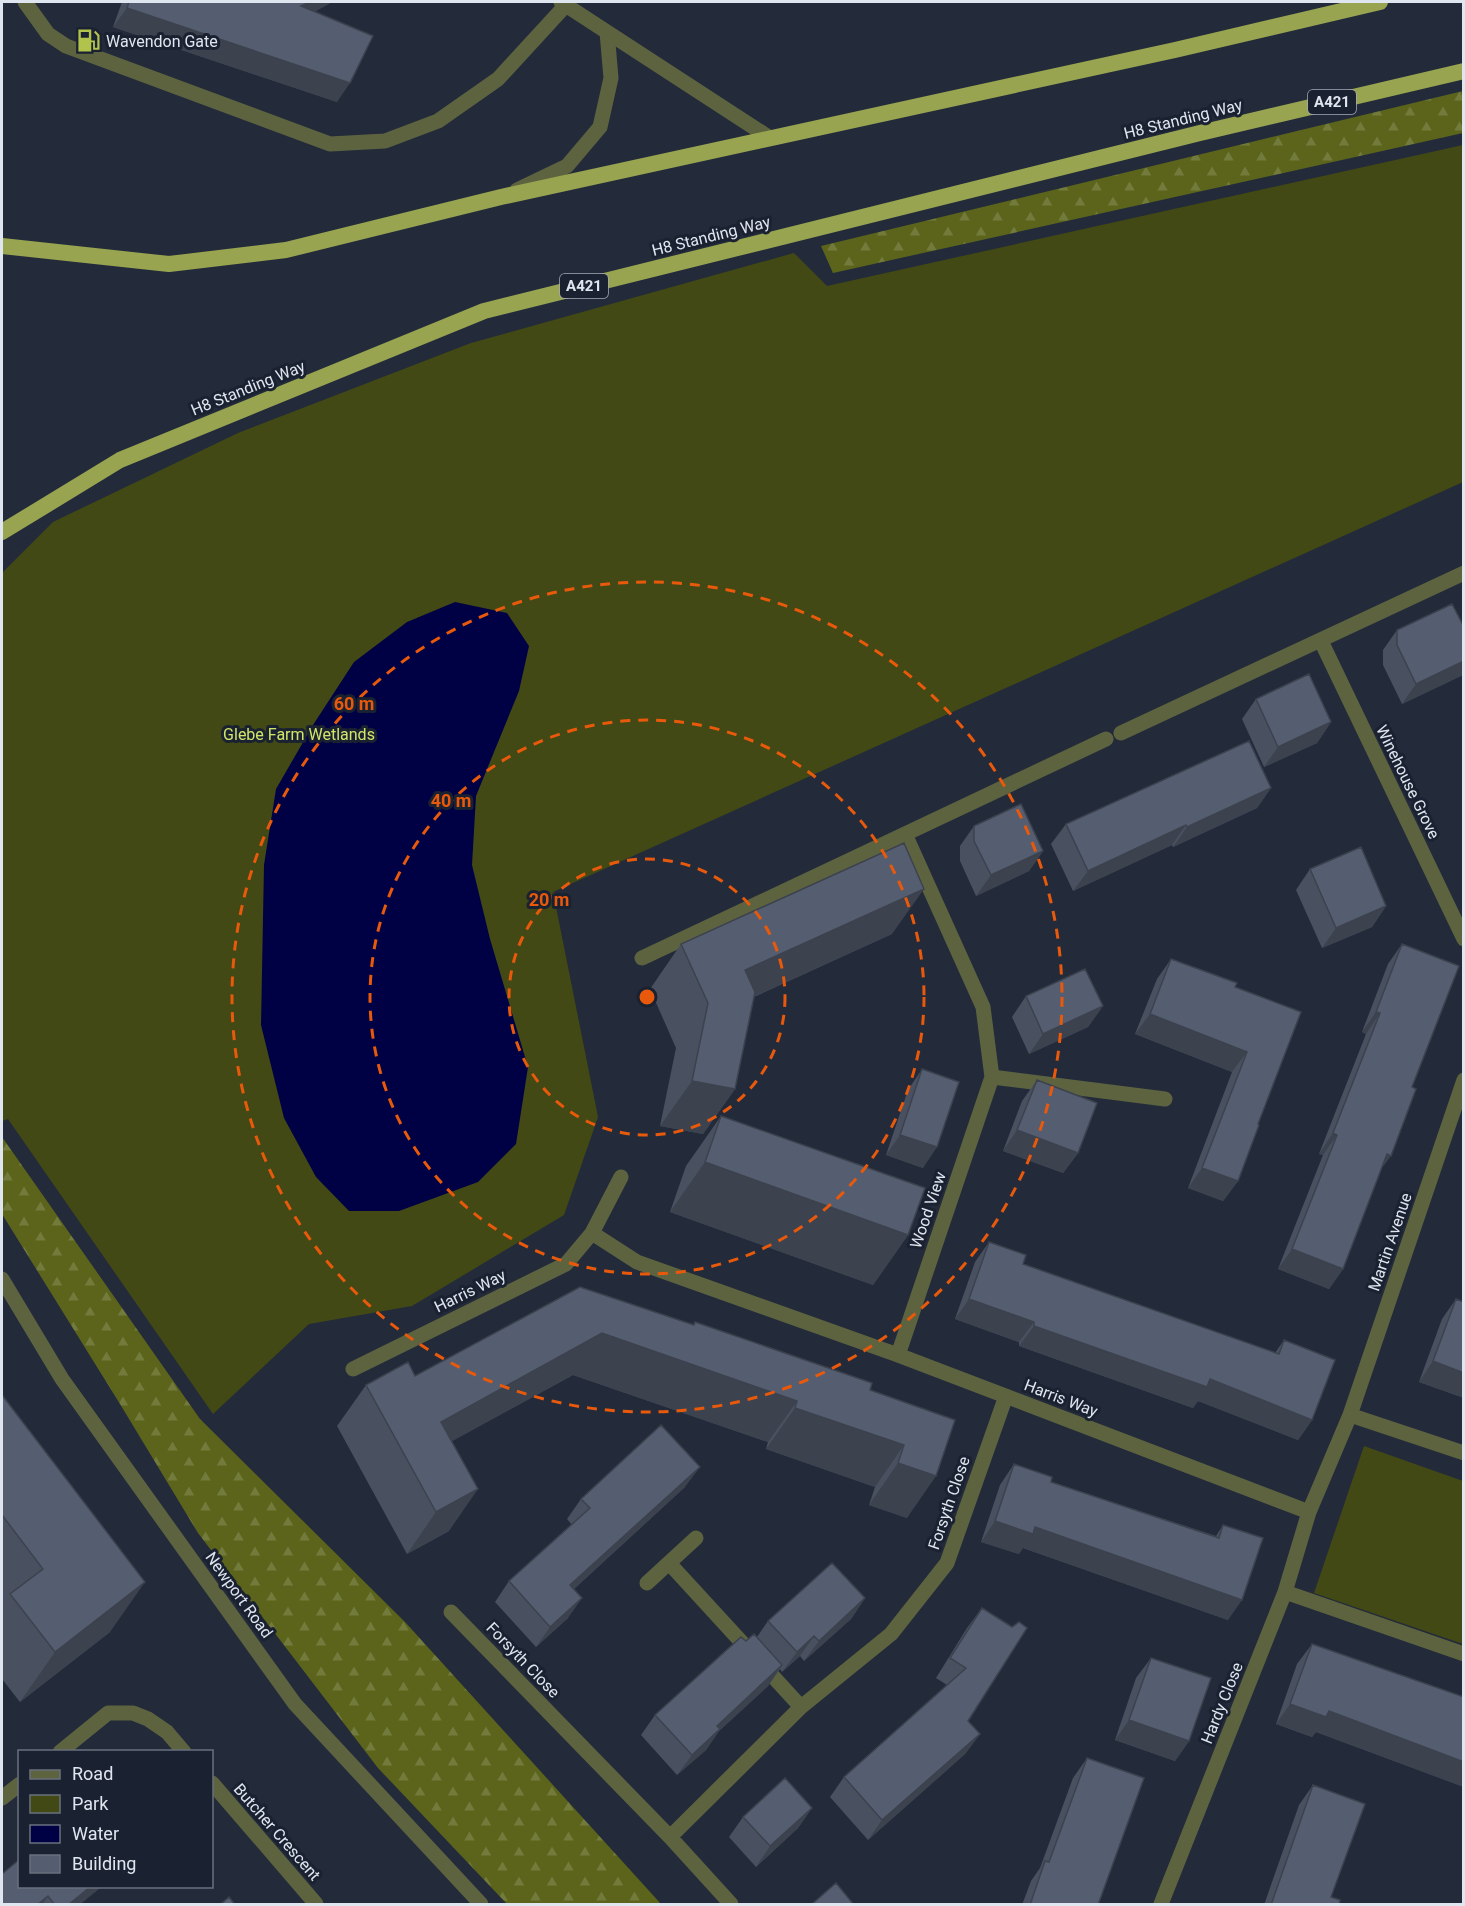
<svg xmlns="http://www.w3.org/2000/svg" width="1465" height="1906" viewBox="0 0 1465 1906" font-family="Roboto,sans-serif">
<defs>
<pattern id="forest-firs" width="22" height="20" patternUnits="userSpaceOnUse" patternTransform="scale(1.5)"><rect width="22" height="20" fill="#5b641a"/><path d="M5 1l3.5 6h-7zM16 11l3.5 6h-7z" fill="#727a3c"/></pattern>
</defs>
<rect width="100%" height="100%" fill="#232b3b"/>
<path fill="url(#forest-firs)" d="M1463 91V133L833 273 821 246Z
M2 1137 200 1419 405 1622 661 1904H507L378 1768 198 1533 120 1404 2 1214Z"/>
<path fill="#424914" d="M1463 145V482L553 892 598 1117 564 1215 412 1306 309 1324 213 1414 8 1119 2 1121V573L53 522 238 433 471 343 794 253 827 286Z
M1364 1446 1463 1481V1644L1314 1593Z"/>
<path fill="#000145" d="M455 602 507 613 529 646 519 691 476 796 472 865 490 939 528 1067 516 1144 478 1182 399 1211H349L316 1177 284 1118 261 1025 264 865 276 789 313 725 354 662 407 622Z"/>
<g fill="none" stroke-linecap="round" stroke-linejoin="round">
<path stroke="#5d633f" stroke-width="15" d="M25 2 48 34 66 46 330 144 385 141 438 121 498 79 566 5
M561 2 607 32
M517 190 567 166 600 127 611 78 607 32 770 138"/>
<path stroke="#5d633f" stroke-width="15" d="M1321 641 1464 939
M1121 733 1464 573
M642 958 905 834
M992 1077 1165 1099
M592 1233 637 1262 898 1355 1309 1512 1350 1415 1464 1453
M898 1355 992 1077 983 1007 905 834 1106 739
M353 1369 566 1264 592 1233 621 1177
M1350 1415 1464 1080
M669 1563 801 1707
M647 1583 696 1538
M1285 1592 1464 1654
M451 1612 670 1837 731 1904
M60 1752 108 1713H133L148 1719 167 1732 184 1752
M212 1783 316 1904
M2 1798 20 1784
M670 1837 801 1707 891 1634 947 1563 1006 1396
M1161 1904 1285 1592 1309 1512"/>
<path stroke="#5d633f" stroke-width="15" d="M2 1279 62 1379 295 1704 481 1904"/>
<path stroke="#98a44f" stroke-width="16" d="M2 246 169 264 286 250 501 197 1175 50 1380 2
M2 532 120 460 484 311 1200 133 1464 71"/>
</g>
<path fill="#495160" d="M122 2H332L314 12 337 102 113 27Z
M1464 627V674L1463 675 1402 704 1383 665V650L1397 630Z
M1256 699 1331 722 1317 743 1264 767 1242 719Z
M1271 788 1257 808 1173 847 1172 845 1073 891 1051 844 1066 824Z
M974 826 1043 851 1029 871 976 896 960 861V846Z
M1310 869 1386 906 1372 927 1322 948 1296 890Z
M892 934 754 997 735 1089 703 1134 660 1126 676 1048 650 989 681 944Z
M1402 944 1412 1087 1343 1269 1329 1289 1278 1269 1323 1155 1319 1154 1366 1034 1362 1032 1388 964Z
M1171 959 1235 987 1258 1124 1238 1181 1223 1201 1188 1188 1232 1072 1135 1034 1157 979Z
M1026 996 1103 1006 1088 1027 1029 1054 1012 1017Z
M922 1069 923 1168 886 1155 908 1090Z
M1037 1080 1078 1153 1063 1173 1003 1151 1022 1101Z
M721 1116 908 1235 873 1285 670 1212 686 1166Z
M989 1242 1023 1264 1275 1353 1284 1340 1312 1420 1298 1440 1198 1401 1193 1408 1019 1346V1342L955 1319 975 1262Z
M1456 1299 1464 1398 1419 1382 1442 1319Z
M695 1322 870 1390 955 1420 907 1518 869 1505 875 1487 766 1449 768 1442 573 1375 452 1441 449 1531 407 1554 337 1426 366 1385 693 1325Z
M2 1395 110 1632 20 1702 2 1679Z
M1014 1464 1051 1482 1216 1536 1223 1525 1228 1620 1023 1548 1019 1554 981 1542 1000 1485Z
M685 1487 574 1589 568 1618 536 1647 495 1602 509 1581 572 1525 567 1519 581 1499Z
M865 1598 851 1619 804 1661 800 1656 782 1672 780 1669 768 1686 719 1731 706 1750 677 1775 641 1735 655 1715 746 1641 757 1637 768 1621Z
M982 1608 968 1721 980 1734 965 1754 868 1840 830 1797 844 1777 947 1685 936 1678 967 1628Z
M1312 1644 1464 1697V1787L1316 1732 1312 1737 1276 1724 1297 1664Z
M1151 1658 1189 1741 1175 1761 1115 1740 1136 1678Z
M1087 1758 1098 1905H1022L1031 1881 1040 1868 1073 1778Z
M1313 1785 1331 1897 1339 1905H1264L1299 1805Z
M812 1808 798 1828 756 1867 729 1837 743 1817Z
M20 1887H101L79 1905H2Z"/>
<path fill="#3c424e" d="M310 2H332L288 26 301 6Z
M127 8 350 83 337 102 113 27Z
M1464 661V674L1463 675 1402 704 1416 684Z
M1331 722 1317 743 1264 767 1278 747Z
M1271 788 1257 808 1173 847 1187 827Z
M1186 825 1172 845 1073 891 1088 871Z
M1043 851 1029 871 976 896 991 875Z
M924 889 892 934 713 1015 745 970Z
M1386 906 1372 927 1322 948 1336 928Z
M1103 1006 1088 1027 1029 1054 1043 1034Z
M1376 1012 1380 1013 1366 1034 1362 1032Z
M1150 1014 1247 1052 1232 1072 1135 1034Z
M692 1081 735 1089 703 1134 660 1126Z
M1017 1130 1078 1153 1063 1173 1003 1151Z
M1333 1133 1337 1135 1323 1155 1319 1154Z
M900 1135 937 1147 923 1168 886 1155Z
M1387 1154 1391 1156 1376 1176Z
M705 1162 908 1235 873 1285 670 1212Z
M1202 1168 1238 1181 1223 1201 1188 1188Z
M1292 1249 1343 1269 1329 1289 1278 1269Z
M969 1299 1034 1322 1019 1342 955 1319Z
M1034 1326 1210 1379 1312 1420 1298 1440 1198 1401 1193 1408 1019 1346Z
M602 1333 797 1401 768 1442 573 1375 412 1463 441 1422Z
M1433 1361 1464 1373V1398L1419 1382Z
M795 1408 904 1445 875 1487 766 1449Z
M898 1463 936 1476 907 1518 869 1505Z
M700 1467 685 1487 556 1605 570 1585Z
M478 1489 449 1531 407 1554 436 1512Z
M995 1521 1035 1527 1242 1600 1228 1620 1023 1548 1019 1554 981 1542Z
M145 1582 110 1632 20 1702 55 1652Z
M582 1598 568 1618 536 1647 550 1627Z
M865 1598 851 1619 804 1661 819 1641Z
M814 1636 800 1656 782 1672 797 1652Z
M782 1665 768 1686 719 1731 706 1750 677 1775 692 1755 717 1726Z
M1290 1704 1329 1711 1464 1762V1787L1316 1732 1312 1737 1276 1724Z
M1129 1720 1189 1741 1175 1761 1115 1740Z
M980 1734 965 1754 868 1840 882 1820Z
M812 1808 798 1828 756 1867 770 1846Z
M90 1887H101L79 1905H68Z
M48 1896 42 1905H37Z"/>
<path fill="#555e70" stroke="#3c424e" stroke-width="1.5" d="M129 2H310L301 6 373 36 350 83 127 8Z
M1452 604 1464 627V661L1416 684 1397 645V630Z
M1309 674 1331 722 1278 747 1256 699Z
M1249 741 1271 788 1187 827 1186 825 1088 871 1066 824Z
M1021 804 1043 851 991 875 974 841V826Z
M904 843 924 889 745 970 755 992 735 1089 692 1081 708 1003 681 944Z
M1361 847 1386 906 1336 928 1310 869Z
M1402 944 1459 966 1412 1087 1416 1089 1391 1156 1387 1154 1343 1269 1292 1249 1337 1135 1333 1133 1380 1013 1376 1012Z
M1171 959 1237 983 1235 987 1301 1012 1258 1124 1259 1125 1238 1181 1202 1168 1247 1052 1150 1014Z
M1085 969 1103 1006 1043 1034 1026 996Z
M922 1069 959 1082 937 1147 900 1135Z
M1037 1080 1097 1103 1078 1153 1017 1130Z
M721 1116 925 1188 908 1235 705 1162Z
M989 1242 1026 1255 1023 1264 1279 1354 1284 1340 1335 1360 1312 1420 1210 1379 1207 1387 1034 1326V1322L969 1299Z
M580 1287 694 1325 695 1322 872 1383 870 1390 955 1420 936 1476 898 1463 904 1445 795 1408 797 1401 602 1333 441 1422 478 1489 436 1512 366 1385 408 1362 415 1376Z
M1456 1299 1464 1302V1373L1433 1361Z
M2 1395 145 1582 55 1652 10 1594 43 1569 2 1515Z
M661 1425 700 1467 570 1585 582 1598 550 1627 509 1581 590 1508 581 1499Z
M1014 1464 1052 1477 1051 1482 1219 1538 1223 1525 1263 1538 1242 1600 1035 1527 1033 1534 995 1521Z
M832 1563 865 1598 819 1641 814 1636 797 1652 768 1621Z
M982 1608 1012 1627 1019 1622 1027 1628 968 1721 980 1734 882 1820 844 1777 966 1668 950 1658Z
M754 1634 782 1665 717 1726 720 1729 692 1755 655 1715 741 1637 746 1641Z
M1312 1644 1464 1697V1762L1329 1711 1326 1717 1290 1704Z
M1151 1658 1211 1678 1189 1741 1129 1720Z
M1087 1758 1144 1778 1098 1905H1030L1045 1861 1049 1862Z
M785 1778 812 1808 770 1846 743 1817Z
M1313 1785 1365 1804 1331 1897 1340 1900 1339 1905H1271Z
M20 1859V1887H90L68 1905H55L48 1896 37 1905H2V1874Z
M836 1883 854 1905H811Z
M229 1897 235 1905H220Z"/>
<g fill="none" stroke="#e8590c" stroke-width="3" stroke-dasharray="10 8">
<circle cx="647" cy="997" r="138"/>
<circle cx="647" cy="997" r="277"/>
<circle cx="647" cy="997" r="415"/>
</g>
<defs>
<symbol id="fuel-bare" viewBox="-9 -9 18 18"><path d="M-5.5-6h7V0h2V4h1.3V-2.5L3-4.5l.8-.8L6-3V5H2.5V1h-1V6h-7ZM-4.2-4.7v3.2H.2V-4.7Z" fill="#b2c34c" stroke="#1a2231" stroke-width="2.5" paint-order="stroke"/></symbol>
</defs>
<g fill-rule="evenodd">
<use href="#fuel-bare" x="72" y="24" width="33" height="33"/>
</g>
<g text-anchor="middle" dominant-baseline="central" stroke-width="6" stroke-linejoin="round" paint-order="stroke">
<g fill="#1a2231" stroke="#a5abb7" stroke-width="1.5">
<rect x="1308" y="90" width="48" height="24" rx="4.5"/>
<rect x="560" y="274" width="48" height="24" rx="4.5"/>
</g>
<g font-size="15" font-weight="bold" fill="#e0e6f0">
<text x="1332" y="102">A421</text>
<text x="584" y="286">A421</text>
</g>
<g font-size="16" fill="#e0e6f0" stroke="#1a2231" text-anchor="start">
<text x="106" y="41">Wavendon Gate</text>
</g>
<g font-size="16" fill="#e0e6f0" stroke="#1a2231">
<text transform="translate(1183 119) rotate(-14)">H8 Standing Way</text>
<text transform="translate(711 236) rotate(-14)">H8 Standing Way</text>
<text transform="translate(248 388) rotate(-22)">H8 Standing Way</text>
<text transform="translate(1408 782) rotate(64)">Winehouse Grove</text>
<text transform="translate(928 1210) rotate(-71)">Wood View</text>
<text transform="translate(1390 1242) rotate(-71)">Martin Avenue</text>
<text transform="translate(470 1291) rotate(-26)">Harris Way</text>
<text transform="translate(1061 1398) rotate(21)">Harris Way</text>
<text transform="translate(949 1503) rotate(-71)">Forsyth Close</text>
<text transform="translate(239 1595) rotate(54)">Newport Road</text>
<text transform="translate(523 1660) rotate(46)">Forsyth Close</text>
<text transform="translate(1222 1703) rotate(-68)">Hardy Close</text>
<text transform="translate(277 1832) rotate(49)">Butcher Crescent</text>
</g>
<g font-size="16" fill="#d3e568" stroke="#1a2231">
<text x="299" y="734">Glebe Farm Wetlands</text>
</g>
</g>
<circle cx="647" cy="997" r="9" fill="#e8590c" stroke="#1a2231" stroke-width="3"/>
<g font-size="18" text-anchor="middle" font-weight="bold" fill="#e8590c" stroke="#1a2231" stroke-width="6" stroke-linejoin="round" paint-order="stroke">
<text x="354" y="710">60 m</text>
<text x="451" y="807">40 m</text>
<text x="549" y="906">20 m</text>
</g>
<rect width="1465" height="1906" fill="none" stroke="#e0e6f0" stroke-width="6"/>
<rect x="18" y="1750" width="195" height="138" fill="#1a2231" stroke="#69707d" stroke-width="1.5"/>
<rect x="30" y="1770" width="30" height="9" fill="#5d633f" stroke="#69707d" stroke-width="1.5"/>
<text x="72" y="1780" font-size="18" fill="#e0e6f0">Road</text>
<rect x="30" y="1795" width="30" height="18" fill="#424914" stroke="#69707d" stroke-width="1.5"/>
<text x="72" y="1810" font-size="18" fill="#e0e6f0">Park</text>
<rect x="30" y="1825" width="30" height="18" fill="#000145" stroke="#69707d" stroke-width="1.5"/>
<text x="72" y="1840" font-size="18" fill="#e0e6f0">Water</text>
<rect x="30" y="1855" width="30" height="18" fill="#555e70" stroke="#69707d" stroke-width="1.5"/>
<text x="72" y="1870" font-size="18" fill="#e0e6f0">Building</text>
</svg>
